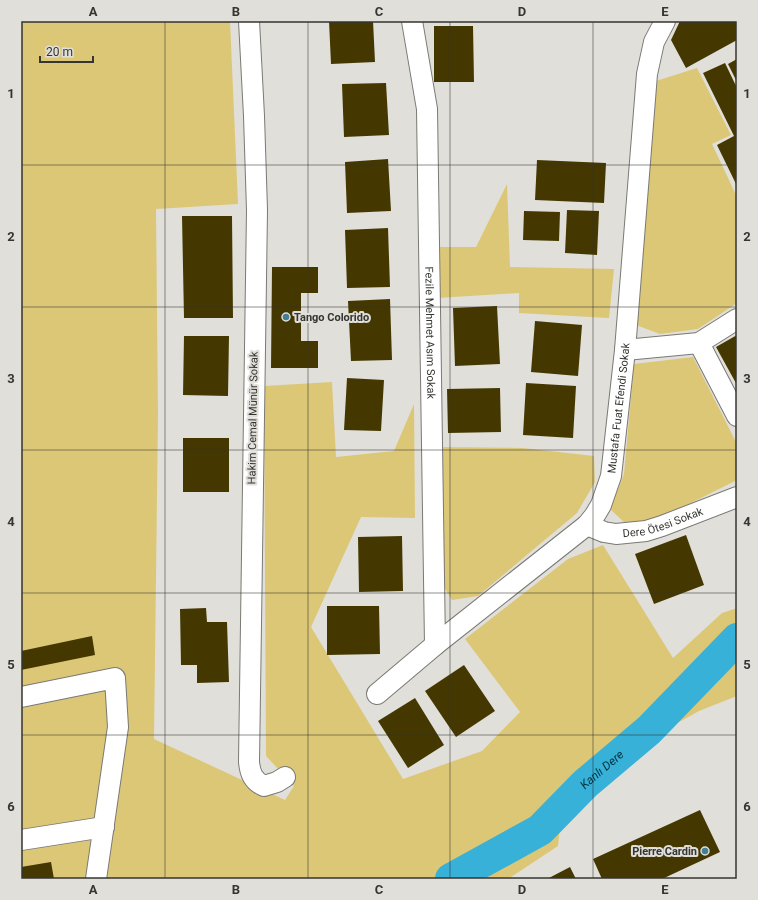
<svg xmlns="http://www.w3.org/2000/svg" width="758" height="900" viewBox="0 0 758 900" font-family="Roboto,sans-serif">
<rect width="100%" height="100%" fill="#e1dfd9"/>
<path fill="#dcc777" d="M21 21H230L238 204 156 209 158 415 154 739 285 800 294 786 266 756 264 386 332 382 336 457 394 451 414 404 415 518 361 517 311 627 403 779 482 751 520 712 465 639 568 559 603 545 673 658 722 613 737 608V696L699 711 564 786 558 846 508 879H21Z
M697 68 731 135 712 144 737 197V303L698 329 660 334 636 325 656 81Z
M507 184 510 267 614 269 609 318 519 313V293L437 298V247H476Z
M693 357 737 444V480L643 527 625 523 610 509 624 474 634 364Z
M440 447 523 448 594 456 595 482 577 513 478 596 452 600 441 582Z"/>
<g fill="none" stroke-linecap="round" stroke-linejoin="round">
<path stroke="#37b1d7" stroke-width="32" id="s1" d="M451 879 540 830 585 784 649 730 737 639"/>
</g>
<path fill="#443800" d="M329 21H373L375 62 331 64Z
M680 21H737V40L686 68 671 40Z
M434 26H473L474 82H434Z
M737 59V82L728 64Z
M725 63 737 88V186L717 145 734 136 703 73Z
M386 83 389 135 344 137 342 84Z
M388 159 391 211 347 213 345 162Z
M537 160 606 163 604 203 535 200Z
M567 210 599 211 597 255 565 253Z
M524 211 560 212 559 241 523 240Z
M182 216H232L233 318H184Z
M388 228 390 287 347 288 345 230Z
M272 267H318V293H301V341H318V368H271Z
M390 299 392 360 351 361 348 301Z
M497 306 500 364 455 366 453 308Z
M535 321 582 325 578 376 531 372Z
M737 335V385L716 347Z
M184 336H229L228 396 183 395Z
M347 378 384 380 381 431 344 430Z
M526 383 576 386 573 438 523 435Z
M500 388 501 432 448 433 447 389Z
M183 438H229V492H183Z
M686 535 704 585 654 604 635 554Z
M402 536 403 591 359 592 358 537Z
M327 606H379L380 654 327 655Z
M206 608 207 622H227L229 682 197 683V665H181L180 609Z
M92 636 95 655 21 670V651Z
M464 665 495 711 456 737 425 691Z
M415 698 444 745 408 768 378 721Z
M700 810 720 852 662 879H602L593 859Z
M51 862 54 879H21V867Z
M570 867 576 879H547Z"/>
<g fill="none" stroke-linecap="round" stroke-linejoin="round">
<defs>
<g id="minor">
<path d="M249 21 254 116 257 210 249 762C250 773 253 781 264 786L277 782 285 777"/>
<path id="s2" d="M412 21 427 109 435 645"/>
<path d="M699 343 737 416"/>
<path d="M625 350 699 343 737 319"/>
<path id="s3" d="M587 525 604 532 616 534 646 531 662 526 737 497"/>
<path id="s4" d="M377 694 435 645 587 525 595 515 601 505 611 476 625 350 647 74 654 42 665 21"/>
<path d="M21 697 115 678 118 727 96 879"/>
<path d="M21 840 104 827"/>
</g>
</defs>
<use href="#minor" stroke="#7a7974" stroke-width="22"/>
<use href="#minor" stroke="#fff" stroke-width="20"/>
</g>
<path fill="none" stroke="#353532" stroke-width="1" stroke-opacity="0.55" d="M165 21V879M308 21V879M450 21V879M593 21V879M21 165H737M21 307H737M21 450H737M21 593H737M21 735H737"/>
<g fill="#427f95" stroke="#e1dfd9" stroke-width="1.5">
<circle cx="286" cy="317" r="4"/>
<circle cx="705" cy="851" r="4"/>
</g>
<g text-anchor="middle" dominant-baseline="central" stroke-width="4" stroke-linejoin="round" paint-order="stroke">
<g font-size="11" font-weight="bold" fill="#353532" stroke="#e1dfd9" text-anchor="start">
<text x="294" y="317">Tango Colorido</text>
<text x="697" y="851" text-anchor="end">Pierre Cardin</text>
</g>
<g font-size="11" fill="#353532" stroke="#e1dfd9">
<text stroke="none"><textPath href="#s2" startOffset="313">Fezile Mehmet Asım Sokak</textPath></text>
<text stroke="none"><textPath href="#s4" startOffset="393">Mustafa Fuat Efendi Sokak</textPath></text>
<text transform="translate(253 418) rotate(-89)">Hakim Cemal Münür Sokak</text>
<text stroke="none"><textPath href="#s3" startOffset="79">Dere Ötesi Sokak</textPath></text>
</g>
<g font-size="12" font-style="italic" fill="#003545" stroke="#e1dfd9">
<text stroke="none"><textPath href="#s1" startOffset="188">Kanlı Dere</textPath></text>
</g>
</g>
<rect width="758" height="900" fill="none" stroke="#e1dfd9" stroke-width="44"/>
<path d="M40 56v6h53v-6" fill="none" stroke="#353532" stroke-width="2"/>
<text x="46" y="56" font-size="12" fill="#353532" stroke="#e1dfd9" stroke-width="3" paint-order="stroke">20 m</text>
<rect x="22" y="22" width="714" height="856" fill="none" stroke="#353532" stroke-width="1.5"/>
<g font-size="13" text-anchor="middle" font-weight="bold" fill="#353532">
<text x="93" y="16">A</text>
<text x="236" y="16">B</text>
<text x="379" y="16">C</text>
<text x="522" y="16">D</text>
<text x="665" y="16">E</text>
<text x="11" y="98">1</text>
<text x="747" y="98">1</text>
<text x="11" y="241">2</text>
<text x="747" y="241">2</text>
<text x="11" y="383">3</text>
<text x="747" y="383">3</text>
<text x="11" y="526">4</text>
<text x="747" y="526">4</text>
<text x="11" y="669">5</text>
<text x="747" y="669">5</text>
<text x="11" y="811">6</text>
<text x="747" y="811">6</text>
<text x="93" y="894">A</text>
<text x="236" y="894">B</text>
<text x="379" y="894">C</text>
<text x="522" y="894">D</text>
<text x="665" y="894">E</text>
</g>
</svg>
